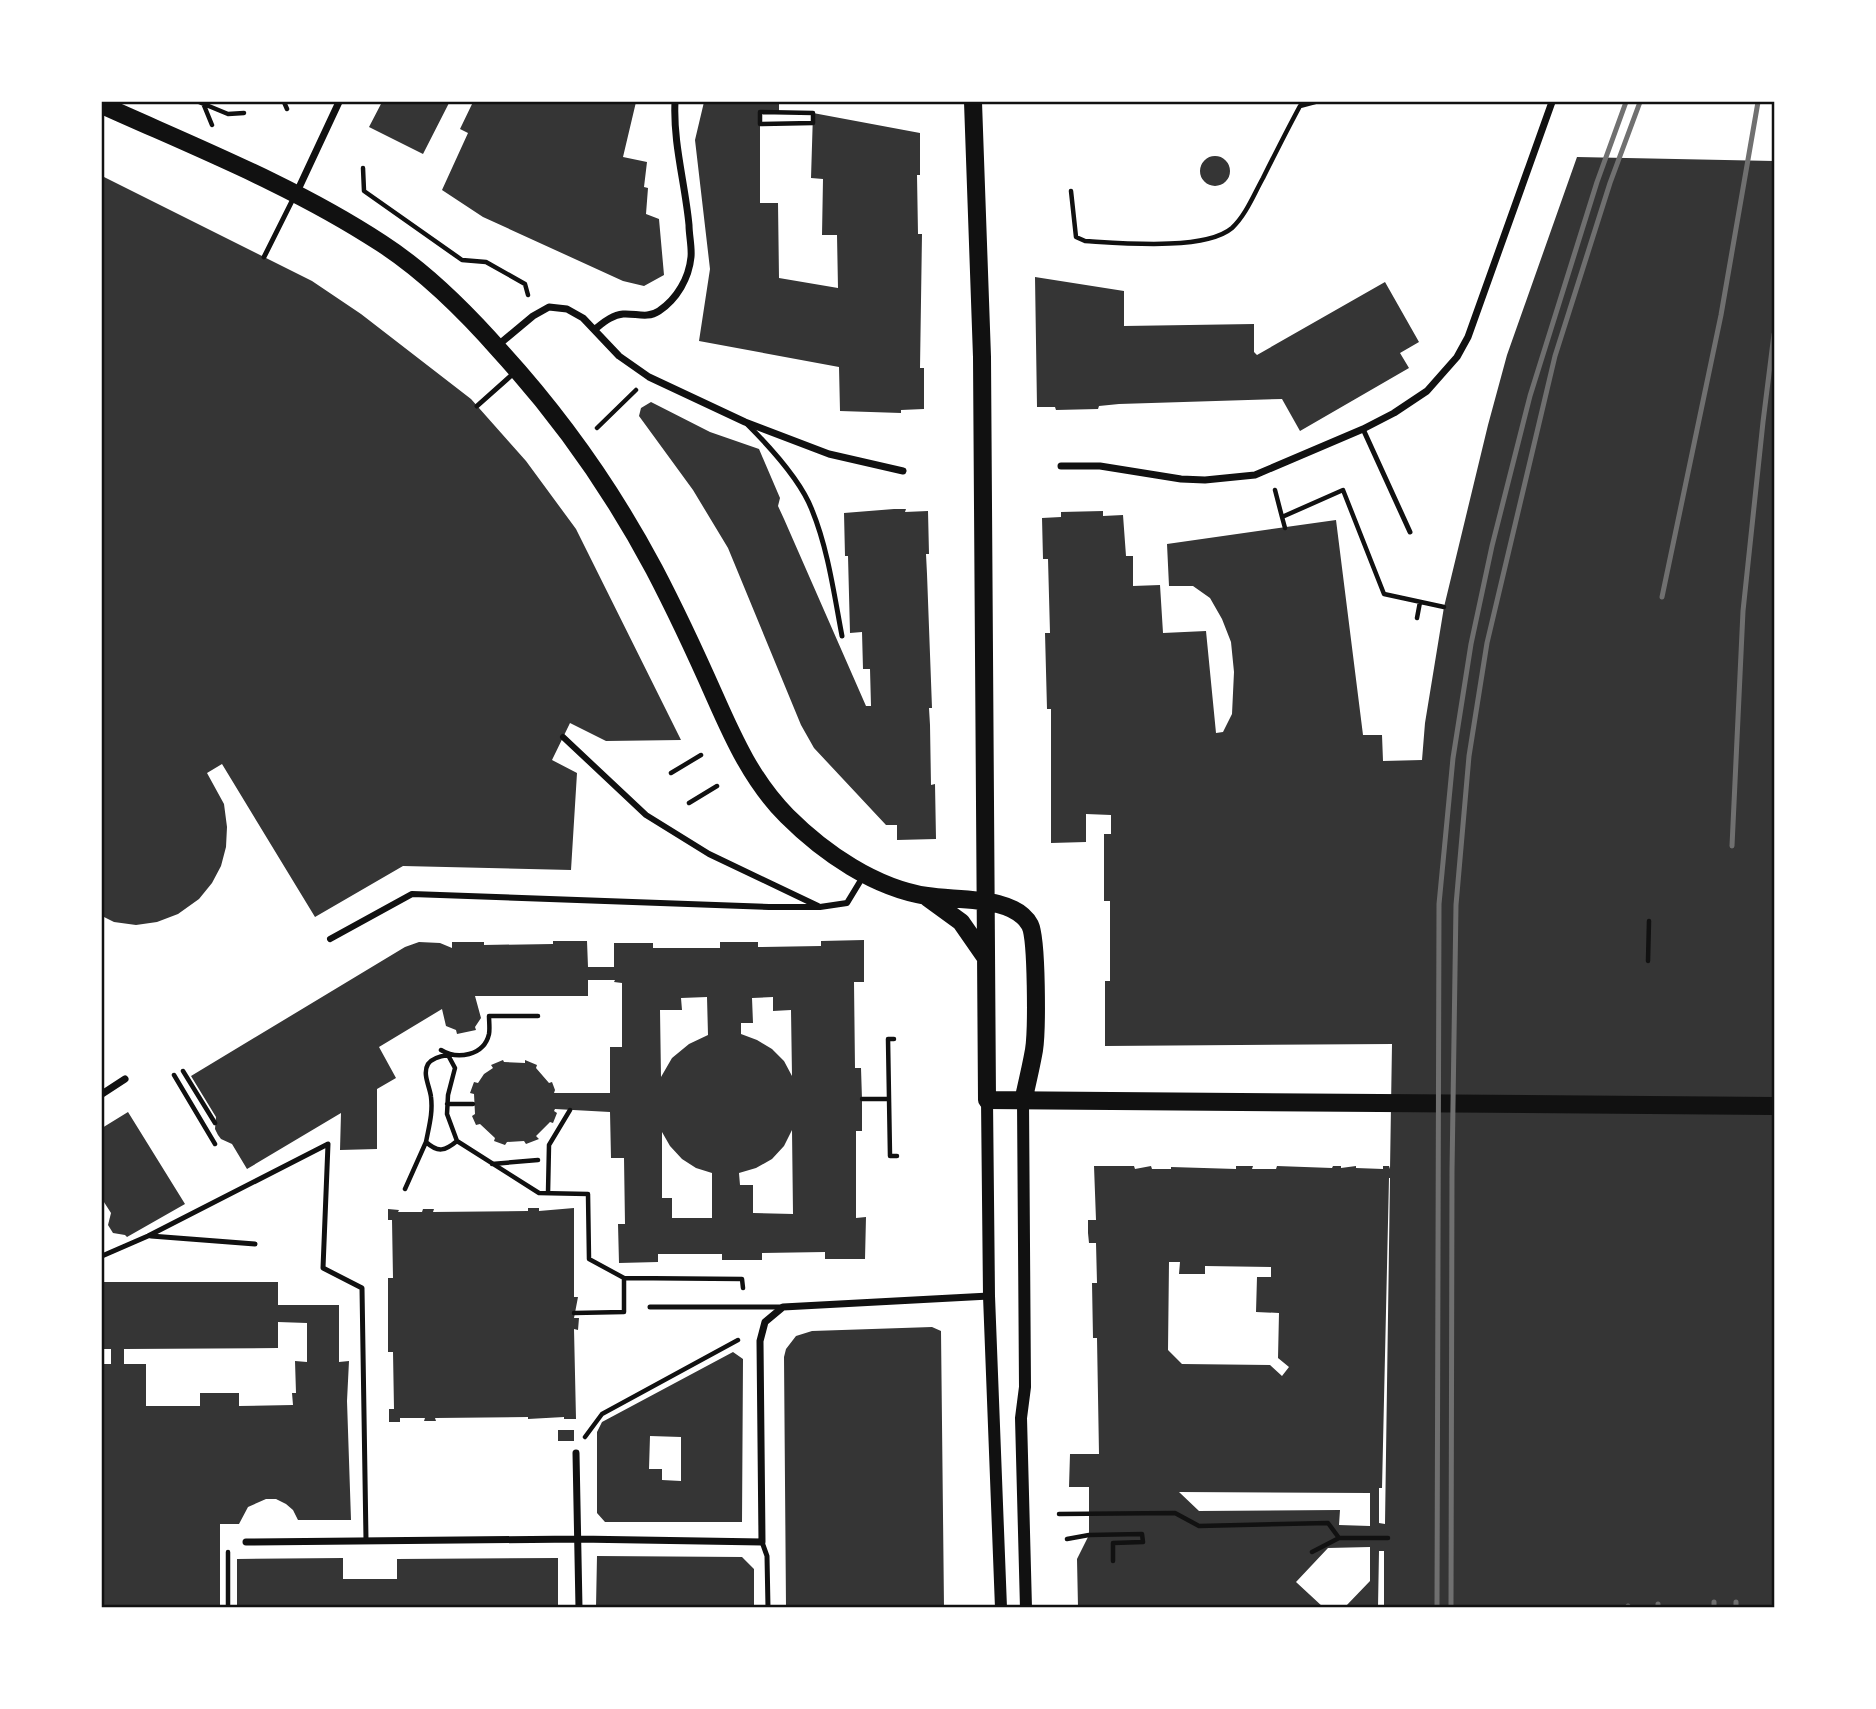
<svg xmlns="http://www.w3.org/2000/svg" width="1876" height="1709" viewBox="0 0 1876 1709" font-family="'PT Sans Narrow',sans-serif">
<rect width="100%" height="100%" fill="#fff"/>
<path fill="#353535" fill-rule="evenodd" d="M382 102H447L449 103 423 154 369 127Z
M473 102H636L623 157 647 162 644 187 648 188 646 214 659 219 664 275 644 286 623 281 483 217 442 190 468 133 460 129Z
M704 102H779V112H760V203H778L779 278 838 288 837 235H822L823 179 811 178 813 113 920 133V175H917L918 234H922L920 368H924V409L901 410V413L840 411 839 367 699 341 710 269 695 140Z
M1200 171a15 15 0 1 1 30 0a15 15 0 1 1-30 0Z
M1577 157 1774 161V1607H1384V1551H1379L1378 1607H1345L1370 1581V1547L1328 1548 1296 1582 1323 1607H1078L1077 1559 1089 1535V1487H1069L1070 1454H1099L1097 1338H1093L1092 1283H1097L1096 1243H1089L1088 1233V1220H1096L1094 1166H1134L1135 1169 1151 1166 1152 1169H1171V1167L1236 1169V1166H1253L1252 1169H1276L1277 1166 1332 1168 1333 1166H1341V1168L1356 1166V1168L1383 1169V1166H1389L1390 1169 1392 1044 1105 1046V981H1110V901H1104V834H1111V815L1086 814V842L1051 843V709H1047L1045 633H1050L1048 559H1043L1042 518 1061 517V512L1103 511V516L1123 515 1126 556H1133V586L1160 585 1163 633 1206 631 1216 733 1223 732 1232 714 1234 672 1231 642 1222 619 1210 598 1193 586H1169L1167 544 1336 520 1363 735H1382L1383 761 1422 760 1425 723 1444 607 1488 425 1507 355ZM1389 1178H1390L1385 1524 1379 1523V1488H1382ZM1169 1262H1180L1179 1274H1205V1266L1271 1267V1277H1257L1256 1312 1279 1313 1278 1358 1289 1367 1282 1376 1270 1365 1182 1364 1168 1350ZM1179 1492 1370 1493V1526L1339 1525 1340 1510 1199 1511Z
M102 176 312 281 361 314 471 399 526 461 576 529 681 740 606 741 570 723 552 760 577 773 571 870 403 866 315 917 222 764 207 773 224 804 227 827 226 847 221 866 212 883 199 899 178 914 157 922 136 925 114 922 102 916Z
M1035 277 1124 291V326L1254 324V352L1257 355 1385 282 1419 342 1400 353 1409 368 1300 431 1282 399 1119 404 1099 406 1098 409 1056 410 1055 407H1037Z
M651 402 710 432 759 449 780 498 778 506 784 519 866 706H871L870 669H863L862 632 850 633 848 556H845L844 513 894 509H906L905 512 928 511 929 554H926L927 574 932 708H929L930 725 931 785 935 784 936 839 897 840V825H886L814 748 801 725 728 548 693 490 639 416 641 408Z
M864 940V982H854L855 1068H861L862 1099V1131H856V1218L866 1217 865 1259H825V1252L762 1253V1260H722V1254H658V1262L619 1263 618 1224H625L624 1158H611L610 1112 555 1109 554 1111 557 1113 553 1123 550 1122 536 1136 539 1139 526 1144 524 1141 507 1142 505 1145 494 1141 495 1138 480 1124 476 1125 472 1116 475 1114 474 1094 470 1093 474 1082 478 1083 484 1074 493 1068 491 1065 503 1060 504 1062 525 1063V1060L537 1065 536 1068 549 1083 552 1082 555 1090 554 1093H610V1047H622V983L614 982 615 980H588V996H475L481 1018 475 1027 476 1030 457 1034 456 1030 446 1026 442 1009 379 1047 396 1078 377 1089V1149L340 1150 341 1113 247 1169 232 1144 221 1139 218 1135 215 1129 216 1117 191 1076 405 947 419 942 440 943 452 948V942H484V945L553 944V941H587L588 967H614V943H653V948H720V942H758V947L821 946V941ZM707 997 708 1035 689 1044 672 1058 661 1077 660 1010H682L681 998ZM773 997V1011L791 1010 792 1076 784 1061 772 1049 757 1040 741 1034V1023H753L752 998ZM792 1130 793 1214 753 1213V1185H740L739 1173 756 1168 772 1159 784 1146ZM662 1132 670 1146 682 1159 696 1168 712 1173V1218H672V1198H662Z
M128 1112 185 1204 127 1237 125 1235 113 1233 108 1225 111 1213 102 1199V1128Z
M528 1208H539V1211L574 1208V1297H578L574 1318H579L578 1330 574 1329 576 1419H564V1417L528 1419V1417L435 1418 436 1421H424L425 1418H400V1422H389V1409H394L393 1352H388V1278H393L392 1220H388V1209L399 1210 398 1212H422L423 1209H434L433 1212 528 1211Z
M102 1282H278V1305H339V1362L349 1361 347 1401 351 1520H298L293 1510 286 1504 276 1499H266L248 1507 239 1524H220V1607H102V1364H111V1349H102ZM278 1322 307 1323V1362L295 1361 296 1393H292L293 1405 239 1406V1393H200V1406H146V1364H124V1349L278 1348Z
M932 1327 941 1331 944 1607H786L784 1357 786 1349 796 1336 812 1331Z
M733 1352 743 1359 742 1522H605L597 1513V1432L602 1422ZM650 1436 681 1437V1481L662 1480V1469H649Z
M558 1430H574V1441H558Z
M597 1556 742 1557 754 1569V1607H596Z
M343 1558V1579H397V1559L558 1558V1607H237V1559Z"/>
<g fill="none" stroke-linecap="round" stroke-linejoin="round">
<path stroke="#111" stroke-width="4.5" d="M199 102 228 114 244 113
M284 102 287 109
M203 103 212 125
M760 112 813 113V123L760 124Z
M363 168 364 191 462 260 486 262 525 284 528 295
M1071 191 1076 237 1085 241C1120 243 1205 251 1232 228 1246 215 1254 194 1263 178 1275 154 1287 130 1300 106L1315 102
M597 428 636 390
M1275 490 1282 517 1343 490 1384 594 1444 607
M1282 517 1285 528
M1417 618 1420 602
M671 773 701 755
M689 803 717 786
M1648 961 1649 921
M894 1039H888L890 1156H897
M441 1050C457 1060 484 1056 489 1034 490 1029 489 1021 489 1016H538
M183 1071 215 1123
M174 1075 215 1144
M862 1099H889
M447 1104H473
M457 1141C445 1151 438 1153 426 1142 429 1126 433 1113 431 1097 430 1087 422 1074 428 1064 432 1058 441 1056 448 1055L455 1068 448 1095 447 1114 457 1141 539 1193 588 1194 589 1259 624 1278 742 1279 743 1288
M492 1164 538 1160
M405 1189 426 1142
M548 1193 549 1145 570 1110
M574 1313 624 1312V1278
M585 1437 602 1414 738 1340
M1059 1514 1175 1513 1199 1526 1328 1523 1339 1538H1388
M1067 1539 1089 1535 1142 1534 1143 1542 1113 1543V1561
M228 1552V1608
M1312 1552 1339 1538"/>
<path stroke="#111" stroke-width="5" d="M264 257 294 197
M477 406 514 373
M747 424C769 446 801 481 812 510 828 549 834 594 842 636
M1363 429 1410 532
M151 1236 255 1244
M102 1256 148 1236 328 1144 323 1268 362 1288 366 1540
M650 1307H783
M762 1542 767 1556 768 1608"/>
<path stroke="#111" stroke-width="6" d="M563 737 646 815 709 854 818 906
M330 939 412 894 769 907H820L847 903 864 875"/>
<path stroke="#111" stroke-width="7" d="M296 194 339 102
M595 329C603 323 612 315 623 314 636 313 647 319 659 311 677 299 689 278 691 257 692 247 689 235 689 225 685 183 673 143 675 102
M497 346 533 316 549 307 567 309 583 318 619 356 649 377 745 422 829 454 903 471
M1061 466H1100L1181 479 1205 480 1255 475 1363 429 1394 413 1427 391 1457 357 1468 337 1552 102
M102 1094 125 1079
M576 1453 579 1608
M246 1542 578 1539 762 1542 760 1341 765 1322 783 1307 989 1296"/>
<path stroke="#111" stroke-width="12" d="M987 1100 989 1296 1001 1608
M1023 1101 1025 1387 1021 1418 1026 1608"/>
<path stroke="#111" stroke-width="18" d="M973 102 982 357 987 1100 1774 1106
M102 105C195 147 294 186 381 243 426 272 465 311 501 352 562 419 612 490 654 569 676 611 696 654 715 697 734 740 753 782 787 816 824 853 875 888 927 896 956 901 1014 895 1030 925 1037 939 1037 1031 1034 1050 1031 1067 1027 1084 1023 1101
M928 898 961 922 986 958"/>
<path stroke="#707070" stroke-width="5" d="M1662 597 1721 315 1758 102
M1732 846 1743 611 1763 422 1774 334
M1714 1602V1608
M1736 1602V1608
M1658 1604V1608
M1437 1608 1439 904 1453 758 1471 644 1492 546 1530 396 1597 182 1626 102
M1451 1608 1452 1171 1456 905 1469 756 1487 643 1555 356 1610 183 1640 102
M1628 1608V1606"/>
</g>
<rect width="1876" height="1709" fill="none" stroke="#ffffff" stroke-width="206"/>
<rect x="103" y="103" width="1670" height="1503" fill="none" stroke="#111" stroke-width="2.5"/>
</svg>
